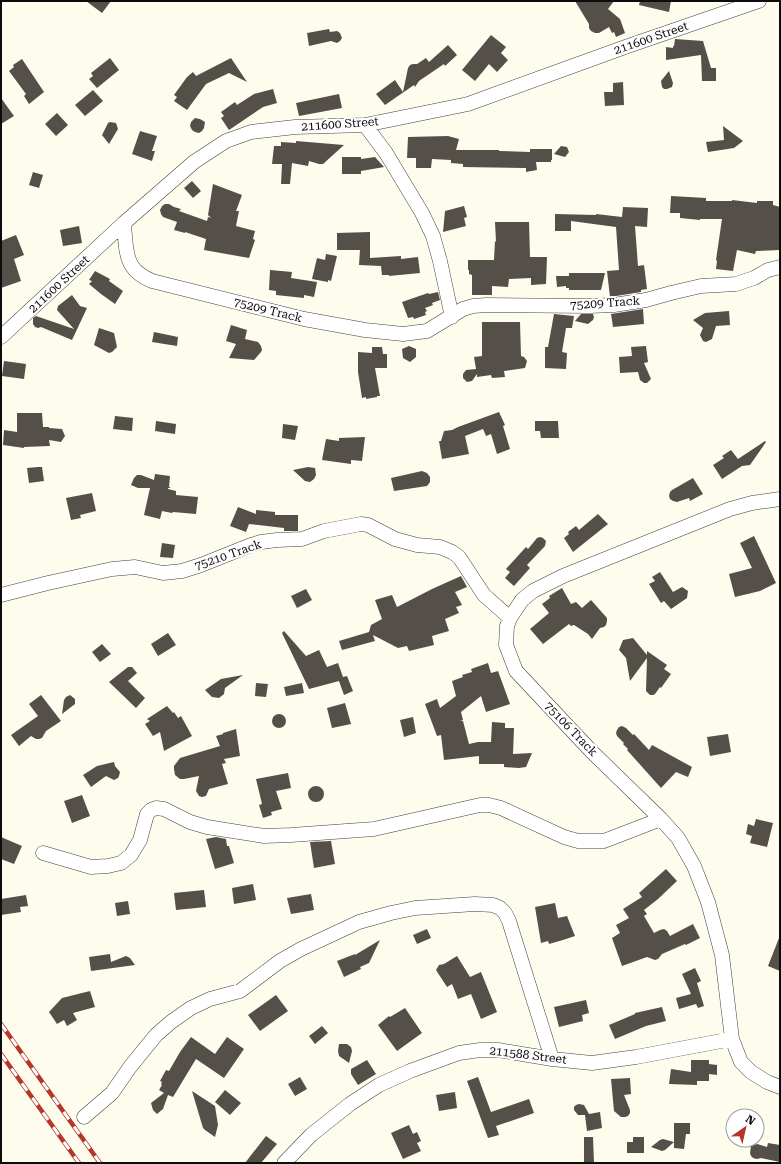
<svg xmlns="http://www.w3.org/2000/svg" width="781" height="1164" viewBox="0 0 781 1164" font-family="'Roboto Serif',serif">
<rect width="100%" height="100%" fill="#fefded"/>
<path fill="#544f49" d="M86 1H111L102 13Z
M575 1H614L608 9 620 19 625 33 616 37 614 32 612 33 609 27 599 33H595L591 31 589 28V24Z
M640 1H671L669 12 639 5Z
M329 29 330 32 337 31 340 33 342 38 340 41 337 43 331 41 309 46 307 33Z
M491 35 506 47 501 53 508 60 497 72 489 64 475 81 462 70Z
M675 39 703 41 711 68H716V81H702L701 55 666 60V47L673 48V46H674Z
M448 45 457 55 445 66 444 64 419 81 415 87 414 85 385 105 376 94 395 80 403 92 408 68 410 65 413 64H417L426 58 429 62Z
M110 58 119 70 97 88 89 79 93 76 91 73Z
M231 58 247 82 229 73 206 84 187 110 174 101 177 97 174 95 187 77 193 72 196 76Z
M22 59 44 92 29 104 24 96 26 94 9 71 14 67 13 65Z
M669 71 673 83 672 87 667 89H664L662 87 661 81Z
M623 82 624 105 605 106 604 92H613V83Z
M273 89 277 103 263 107 229 130 221 118 224 116 221 112 235 102 237 105 254 94Z
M93 90 103 101 85 116 75 105Z
M339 94 342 108 299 116 296 103Z
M1 98 14 116 1 124Z
M57 113 68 125 56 136 45 124Z
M195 118 200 119 205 122 204 128 202 131 199 133 195 132 192 130 190 126 191 122Z
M110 122 116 123 118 129 109 144 102 135 108 123Z
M723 126 743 141 734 148 708 152 706 142 724 140Z
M140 131 157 136 152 151H155L152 161 132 154Z
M448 136 459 139 456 150H499V151L530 152V149H552V160H551V162H536L537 170 526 172V168L463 167V164L451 163V160L432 159 431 168H416V158H407L408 137Z
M296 141 344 145 323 164H319L309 161 308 166 292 163 290 184H281L282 164H272L274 146H281V142L296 143Z
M561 146 567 147 569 152 565 157 554 154Z
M342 157H361V159L375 157 384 167 361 171V174H342Z
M33 172 43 175 39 188 29 185Z
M192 181 201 191 193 198 184 188Z
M213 184 242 195 236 211H239L236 226 255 231 253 239 255 240 249 258 204 250 206 239 185 232V233L174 230 177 222 163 217 161 214 160 210 162 206 165 204H169L174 207 181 209 179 211 207 221 208 217 211 218 208 215Z
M671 196 706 198V201H732V200L757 203V201H773V205L780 207V250L756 251 755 254 737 250 733 271 716 269 717 261 716 260 722 219H700V220L680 218V213H670Z
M464 206 467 217 464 218 466 226 443 232 445 211Z
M623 207 648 208 647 227 635 226 638 266 644 265 647 289 641 290V292L610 297 607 271 619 270 616 227 571 221V231H555V214L596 215V214L622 217Z
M495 222H529L530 257H547L546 284 531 285V278L509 279 508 287 492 286V295H472V275L469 274V270H468V260H494L495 241 496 242Z
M79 226 82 243 63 246 60 230Z
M370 232V258L401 256V259L418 257 420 273 389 276V275H382L381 266 359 265 360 250H337V233Z
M16 235 24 255 14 259 21 281 1 288V241Z
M326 254 337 256 331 281 328 280V282L312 279 317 258 325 260Z
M270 270 292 272 291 278 317 282 314 297 304 295V298L276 295V291L269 290Z
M95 271 110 279 109 281 123 291 115 304 101 294 89 284 92 281 89 280Z
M569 273H605L601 290H569V288H566V286L557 287 556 276H569Z
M438 292 440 300 432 303 433 305 425 308 427 311 425 312 426 315 414 319 413 317 408 318 402 302 428 293 429 294Z
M72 295 80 306 87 308 72 340 41 327 38 328 35 327 33 324V318L36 316 74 329 57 310 58 306Z
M643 309 644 324 613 327 611 314Z
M729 311 730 325 716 326 712 339 706 342 703 341 700 335 703 328 693 320 705 313Z
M554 314 574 316 572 328H566L562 352 567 353 566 369 545 368V347H548Z
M581 314H593L594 317 593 320 588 324 575 321Z
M482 322H520L521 356 524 357 527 361 525 368 504 371 505 377 492 378 491 375 477 377V374L472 381 467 382 463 378V374L466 370 476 369 474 357 482 356Z
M231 325 247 330 245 339 258 342 261 346 262 350 261 352 254 360 229 358 236 344 226 341Z
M99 328 114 333 117 347 112 352 109 353 94 345Z
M154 332 178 337 177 346 152 342Z
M409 346 416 349V357L410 362 403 358 402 349Z
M646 346 648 362 644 363 651 379 647 383H644L640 380 638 372 620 373 619 357 632 356 631 347Z
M372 347H382L383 354H387V368H375L380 396H377V397L366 399V397L362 398 358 372V352L372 353Z
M4 361 26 364 24 379 2 376Z
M499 412 505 425 503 426 510 449 497 454 491 434 486 436 483 429 465 436 469 454 442 459 439 441H441L444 431 452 430 458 427Z
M17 413H42L43 427H49V428L62 429 65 436 61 442 49 440 50 446 24 447V448L3 445 4 430 17 432Z
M115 416 133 418 132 431 113 429Z
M156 421 176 424 175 434 155 431Z
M535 421H558L559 438H541L540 431H535Z
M283 424 298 426 295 440 282 438Z
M365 437 362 461 351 460V464L322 460 326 439 339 441V438Z
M765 441 766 442 750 465 742 466 722 479 713 465 724 458 722 456 731 450 738 459Z
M38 467H42L44 481 29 483 27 468Z
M308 467 315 468 316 475 314 479 310 482 305 481 293 470Z
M422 471 427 473 430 477V482L427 486 394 491 391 478Z
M155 474 170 476 169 487 171 488H168V489L176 491V495L198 497 196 514 173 512 172 513 162 511 160 519 144 515 150 488H138L131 485 134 478 137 475H141L154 480Z
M693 478 703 494 690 501 689 498 677 502 673 501 670 499 669 496 670 492 672 490Z
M92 493 96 511 80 515 81 518 71 520 66 498Z
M238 507 256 514V510L275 512V515H298V531H284V528L249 524 246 532 230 526Z
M598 514 608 524 573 552 564 538 569 534 568 532 576 526 579 530Z
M754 536 776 583 760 591 735 597 729 574 752 568 740 543Z
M540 537 543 538 546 541 545 546 527 565 530 568 514 586 505 578 510 572 506 569 526 547 528 549 537 538Z
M162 543 175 545 173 558 160 557Z
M660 572 673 592 682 587 688 591 687 598 671 609 664 601 661 603 649 584 655 581 652 577Z
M461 576 467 587 455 592 462 605 456 607 459 613 445 619 449 631 432 636 434 645 409 651 407 646 398 648 373 635 375 641 342 650 339 641 369 632 371 625 382 619 375 600 392 595 397 607 432 589Z
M562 588 571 604 576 602 582 608 591 600 607 618V621L606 625 604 627 600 628 592 639 588 634 574 625 571 626 569 624 543 644 530 629 549 613 542 604 550 598 549 596Z
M306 589 312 600 297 608 291 596Z
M284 631 306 656 319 650 327 667 338 663 343 677 347 676 353 691 344 695 339 681 309 689 282 633Z
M168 633 176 645 158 656 151 644Z
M633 638 647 655V651L667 665 664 669 671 674 661 688 660 687 655 694 653 695H650L646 691 647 658 630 681 626 658 619 650 623 640Z
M102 644 111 654 100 662 92 652Z
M488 663 491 673 498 671 510 704 486 712 481 696 461 712 463 720 460 721H463L469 744 478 742H491L492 722 505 723V728H514L513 754 532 753 526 767 519 768 504 767V764H479V756L444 760 441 735 437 736 425 704 437 699 440 708 456 696 452 681 463 677 462 675 472 672 471 669Z
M128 667H132L137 673 128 681 145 698 136 708 109 682Z
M243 675 225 688 224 694 219 698 212 697 205 690 221 679Z
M256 683 268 684 266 697 255 696Z
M302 683 304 693 286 696 284 687Z
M41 695 61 721 46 731 42 738 39 739H36L31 736 19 746 11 735 38 716 29 704Z
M70 695 75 699V704L62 714 64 700 66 697Z
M345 703 351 724 332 728 327 708Z
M167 706 173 713 174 712 178 718 181 716 192 736 164 751 160 732 153 736 145 724 150 721 147 719Z
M272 721a7 7 0 1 1 14 0a7 7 0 1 1-14 0Z
M413 717 416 733 404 737 400 720Z
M622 726 626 728 633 735 634 734 649 750 652 745 692 767 688 777 676 772 661 788 627 750 628 749 623 744 624 743 617 736 616 733 617 730 619 727Z
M236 729 240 756 224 759 226 763 222 764 228 784 209 789 206 796 202 797 199 796 196 791 199 776 184 779H180L175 775 174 769V766L180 758 220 746 216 736 223 734V733Z
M728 734 731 752 710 756 707 737Z
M114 762 115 766 120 772 119 776 118 778 114 780 106 776 91 787 83 775 97 766Z
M288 773 291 788 276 791 282 809 271 812 272 815 263 818 259 805 262 804 256 779Z
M308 794a8 8 0 1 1 16 0a8 8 0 1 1-16 0Z
M82 795 90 816 72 823 64 801Z
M756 819 773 823 767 847 750 843 752 836 746 834 748 824 754 826Z
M1 837 22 846 14 864 1 859Z
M216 837 226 839 227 846H229L234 863 215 869 206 839Z
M331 841 335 864 314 868 310 842Z
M666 869 677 881 658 899 644 910 647 914 644 916 654 933 660 930 664 929 667 931 670 936 693 924 700 938 686 945 685 944 662 954 658 959 655 960 647 957 622 966 612 938 620 933 616 925 629 918 623 909 642 897 639 893Z
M253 884 256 900 234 904 232 888Z
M204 890 206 907 176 910 174 893Z
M311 894 314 910 291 914 287 898Z
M26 895 28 906 20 907 21 912 1 915V899Z
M128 901 130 914 117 916 115 903Z
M555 903 558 918 567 916 575 936 563 940 549 944 548 941 541 943 535 907Z
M427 929 431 938 417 944 413 935Z
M779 938H780V971L768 966Z
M380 940 369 963 360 967 361 969 344 977 337 961 355 954V955Z
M110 954 111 962 126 956 130 958 135 965 91 971 89 957Z
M457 956 470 977 481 972 497 1012 481 1019 471 994 458 999 452 984 447 987 436 970 439 965 444 964Z
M695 968 701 981 697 983 704 1006 698 1008 696 1004 679 1009 676 998 691 994 682 974Z
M90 991 95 1007 73 1013 77 1020 67 1026 64 1020 57 1024 49 1012 62 998Z
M276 995 288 1011 260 1031 248 1015Z
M586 1000 589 1013 582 1015 583 1021 559 1027 554 1007Z
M662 1007 666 1021 646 1026 615 1039 609 1025 635 1014V1013Z
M405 1008 422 1033 397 1051 378 1025 389 1016 390 1017Z
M322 1026 328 1033 315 1044 309 1036Z
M191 1037 215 1054 227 1037 244 1049 224 1078 196 1059 173 1097 168 1095 163 1109 157 1114 153 1110 151 1103 164 1093 159 1090 162 1085 161 1084 162 1082 160 1081 166 1070 169 1071 180 1052Z
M339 1044H347L351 1047 352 1051 349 1063 339 1056 338 1051Z
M367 1060 376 1074 358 1085 351 1074V1069Z
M691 1060H709V1064L717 1065V1075L709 1074V1081H697V1085L669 1084 671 1069 691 1072Z
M300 1077 307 1089 295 1096 288 1084Z
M478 1077 491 1112 529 1099 534 1113 496 1126 499 1135 488 1138 467 1081Z
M630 1078 631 1094 624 1095 630 1110V1113L628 1116 625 1117H621L614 1111 611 1079Z
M225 1090 241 1103 230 1115 215 1102Z
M192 1091 215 1106 218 1125 215 1137 205 1130 203 1128Z
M455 1092 457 1108 439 1111 436 1095Z
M579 1104 584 1105 589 1114 600 1112 602 1128 587 1131 585 1115H578L574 1110V1107L576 1105Z
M674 1123H690V1134H686L684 1149 674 1148Z
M409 1125 413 1134 417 1132 421 1141 417 1143 421 1151 403 1159 391 1133Z
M266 1136 277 1144 261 1163H245Z
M584 1137H593L594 1163H584Z
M633 1137H644V1153H627V1142H633Z
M663 1139 674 1142 665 1150 662 1151 651 1147 660 1140Z
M768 1143 780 1145V1162L761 1158 757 1159 753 1158 751 1156 750 1153 751 1146 757 1144 767 1147Z"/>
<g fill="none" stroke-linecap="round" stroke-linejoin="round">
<defs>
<path id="minor" d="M365 125 386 153 422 213 433 236 440 261 452 317
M124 223C125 235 125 256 132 266 137 274 145 278 152 281L304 319 365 330 403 334 427 331 463 309 473 306 486 305 589 306 614 305 646 300 671 293 701 286 736 284 754 278 768 270 780 267
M1 337 124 223 194 162 226 141 251 132 295 127 365 125 468 104 628 46 759 1
M780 499 752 503 730 509 563 576 533 591 522 600 510 618 507 626 506 645 516 671 592 752 661 819 678 838 694 866 708 902 722 955 732 1039 741 1062 751 1072 767 1082 780 1087
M1 595 48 583 112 569 135 567 163 573 182 571 201 565 251 545 261 542 277 540 302 539 324 531 361 524 368 525 395 539 417 545 440 547 452 552 459 557 484 595 510 618
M43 853 91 867 108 866 121 863 131 855 140 840 147 814 151 810 156 808 164 809 190 822 207 827 264 836 291 835 374 829 480 805H489L501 808 564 837 578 841H604L661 819
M84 1117 112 1093 130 1067 156 1035 171 1022 191 1008 210 999 240 991 280 961 301 949 329 936 359 922 391 913 415 908 475 904 493 905 500 908 505 913 509 921 552 1059
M284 1163 311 1135 350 1104 379 1085 410 1071 459 1053 480 1050H498L552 1059 592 1063 636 1057 732 1039"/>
</defs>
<use href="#minor" stroke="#3f3f3f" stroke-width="15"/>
<use href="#minor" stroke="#fff" stroke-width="14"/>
<defs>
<path id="rail" d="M1 1024 100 1163
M1 1054 79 1163"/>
</defs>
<use href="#rail" stroke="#b6362b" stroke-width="4.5"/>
<use href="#rail" stroke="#fff" stroke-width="3" stroke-dasharray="9" stroke-linecap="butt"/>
</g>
<g text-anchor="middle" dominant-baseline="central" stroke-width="4" stroke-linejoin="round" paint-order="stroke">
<g font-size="12" fill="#0c0c0c" stroke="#fff">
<text transform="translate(651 38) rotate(-19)">211600 Street</text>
<text transform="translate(340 124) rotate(-4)">211600 Street</text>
<text transform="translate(59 284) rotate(-43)">211600 Street</text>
<text transform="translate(605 303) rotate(-4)">75209 Track</text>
<text transform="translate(268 310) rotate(14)">75209 Track</text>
<text transform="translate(228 555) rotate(-19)">75210 Track</text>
<text transform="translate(571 729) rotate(46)">75106 Track</text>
<text transform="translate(528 1055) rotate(7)">211588 Street</text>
</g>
</g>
<rect width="781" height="1164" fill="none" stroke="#0c0c0c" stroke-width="4"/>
<g transform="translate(745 1128) rotate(34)"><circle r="19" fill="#ffffff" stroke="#9e9e9e"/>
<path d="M0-3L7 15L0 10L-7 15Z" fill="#b6362b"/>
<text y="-6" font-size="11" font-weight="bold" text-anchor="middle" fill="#0c0c0c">N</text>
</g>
</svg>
